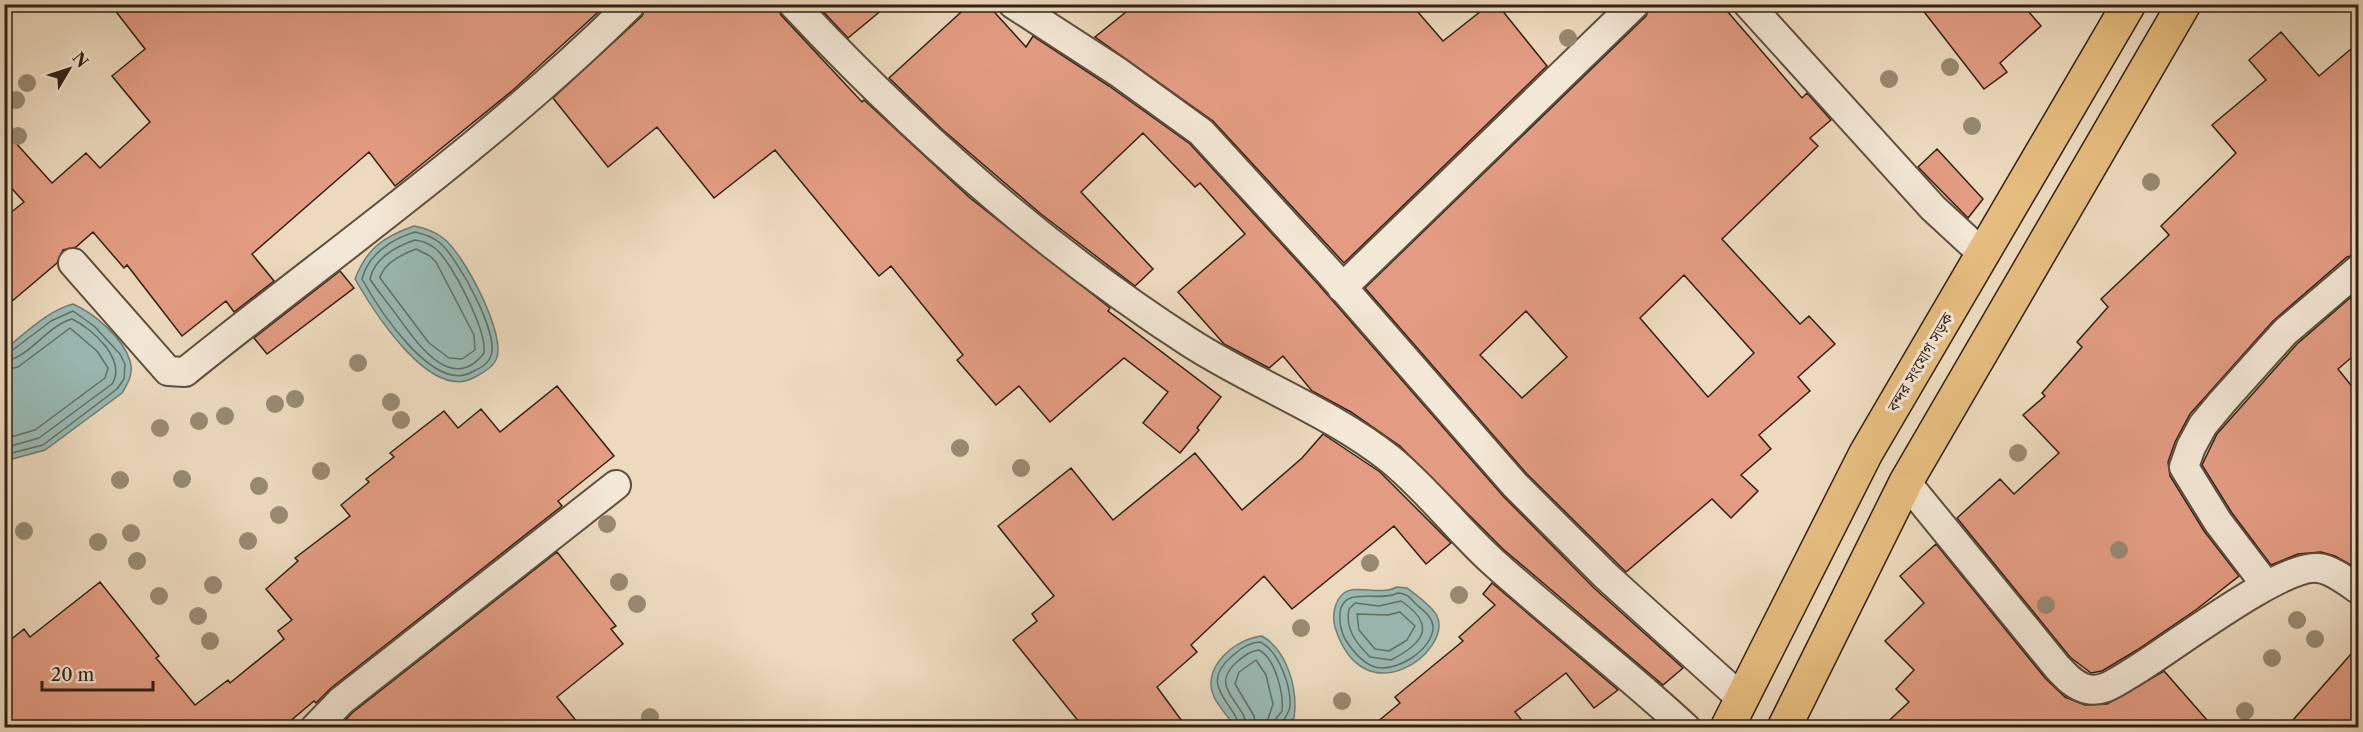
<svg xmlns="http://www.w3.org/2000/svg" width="2363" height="732" viewBox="0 0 2363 732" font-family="'Libre Caslon Text','Noto Serif Bengali',serif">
<rect width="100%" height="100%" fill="#eddabe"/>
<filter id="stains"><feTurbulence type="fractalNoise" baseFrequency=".00333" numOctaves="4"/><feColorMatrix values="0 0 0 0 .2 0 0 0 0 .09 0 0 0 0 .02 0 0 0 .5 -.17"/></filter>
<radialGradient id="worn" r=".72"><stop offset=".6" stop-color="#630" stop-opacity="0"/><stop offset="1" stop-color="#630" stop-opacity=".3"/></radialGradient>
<path fill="#99bab4" stroke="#6f7d74" stroke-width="1.5" d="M414 226C425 228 434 231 443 238 463 252 508 337 496 360 492 368 483 373 475 377 431 403 374 312 355 279 367 248 383 237 414 226Z
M73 304C94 313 124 339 130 361 134 373 128 383 122 393L45 450 5 461V349C26 333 47 311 73 304Z
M1397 587 1407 588C1416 595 1432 606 1437 616 1453 652 1363 718 1335 627 1332 616 1334 601 1344 593 1356 584 1380 596 1397 587Z
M1262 636C1288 651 1298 690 1294 718L1281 727H1235C1229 718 1219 707 1214 697 1200 667 1237 638 1262 636Z"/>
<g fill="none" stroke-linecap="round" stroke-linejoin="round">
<path stroke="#646e64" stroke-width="1.5" d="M415 232C424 234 433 237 440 243 457 257 502 337 490 358 487 365 479 369 472 372 433 394 378 308 362 279 368 255 391 239 415 232Z
M415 240C423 241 430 244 436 249 453 264 487 331 484 353 452 395 417 343 398 317 389 304 378 292 370 279 374 258 397 246 415 240Z
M416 249 430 256 436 262 474 335 475 350 462 359 449 358 429 343 380 278C383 264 403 254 416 249Z
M4 354 10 352 51 321 73 311 94 326 120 354 125 364 124 379 117 389 43 445 4 455
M4 361C27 360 48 325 72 319 93 329 127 360 112 384L39 438 4 448
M4 370 18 367 70 328 97 351 108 368 105 378 35 430 4 439
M1398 593C1407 593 1411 599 1417 605 1424 611 1432 617 1433 626 1434 650 1395 673 1375 667 1362 663 1352 650 1345 639 1341 631 1339 622 1340 612 1344 585 1378 603 1398 593Z
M1401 601C1437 625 1424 643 1391 660L1370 657C1356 643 1345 629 1349 609L1355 603 1379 606Z
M1400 612 1415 626 1407 640 1389 651 1375 649 1359 630 1357 614 1388 615Z
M1240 728C1237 705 1197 686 1231 657 1240 649 1248 643 1260 642 1279 651 1291 686 1290 706 1289 715 1282 719 1281 728
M1247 728C1246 702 1206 688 1238 661 1244 656 1250 651 1259 650 1275 658 1284 694 1282 711L1275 720 1274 728
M1256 728 1254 716 1235 684 1239 672 1256 660 1266 675 1273 704 1265 728"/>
</g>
<path fill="#e39c83" stroke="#302114" stroke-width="1.5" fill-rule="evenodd" d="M110 4H607L513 90 395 186 369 152 252 254 274 281 234 312 226 301 182 336 127 265 124 268 93 232 76 247 63 250 57 263 4 308V218L24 202 4 180V130L52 183 86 153 100 168 150 122 112 76 145 49Z
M647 4H777L781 15 862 102 864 100 970 198 1110 308 1108 311 1221 397 1197 428 1199 430 1180 453 1143 423 1168 392 1124 358 1050 422 1019 386 996 405 957 360 963 355 891 266 879 276 775 150 714 198 657 127 608 167 553 98 642 16Z
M816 4H889L848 38Z
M970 4H987L1026 47 1033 36 1109 86 1190 144 1318 284 1503 496 1594 588 1683 668 1663 685 1503 549 1400 446 1351 412 1312 391 1283 356 1269 368 1224 344 1178 292 1245 234 1200 183 1195 187 1143 133 1081 192 1153 269 1135 286 1041 214 943 130 889 78Z
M1136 4H1411L1443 41 1490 4H1497L1547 66 1344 263 1213 121 1095 37Z
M1651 4H1721L1802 98 1807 93 1831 120 1810 138 1818 146 1722 239 1800 324 1809 316 1835 344 1798 377 1810 391 1759 435 1771 449 1741 475 1758 491 1731 518 1712 499 1626 572 1527 474 1365 288 1646 16ZM1684 275 1754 353 1708 397 1640 318ZM1526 311 1567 357 1522 398 1480 355Z
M1918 4H2022L2041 26 2000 63 2007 72 1984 89Z
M2281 32 2319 76 2358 43V254L2347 257 2273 321 2190 414 2175 442 2168 462 2170 476 2204 531 2239 576 2197 609 2137 650 2102 671 2091 673 2070 657 1957 518 2000 479 2014 494 2059 453 2023 415 2045 396 2042 393 2082 347 2077 342 2108 307 2101 299 2169 235 2161 226 2236 153 2212 125 2266 80 2249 60Z
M1937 149 1983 199 1968 218 1918 167Z
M340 271 354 288 267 354 254 338Z
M2358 291V352L2338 369 2358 394V569L2335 556 2321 552 2298 554 2271 565 2232 513 2202 465 2217 434 2297 344Z
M557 386 614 456 558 501 562 506 331 688 316 703 314 701 282 728H4V645L24 629 30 637 100 582 159 656 156 658 195 705 228 680 230 683 284 639 278 631 292 620 266 589 298 561 295 558 350 516 341 505 369 482 366 479 394 457 390 453 444 411 458 428 481 409 500 432Z
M1323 434 1380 472 1451 543 1426 564 1394 526 1292 609 1264 576 1191 645 1197 652 1157 687 1187 728H1084L1013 640 1037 621 1032 614 1054 596 998 526 1071 468 1113 520 1195 453 1242 510 1302 458Z
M1936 544 2045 678 2065 697 2085 705 2107 704 2164 671 2214 728H1881L1909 702 1896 689 1914 670 1885 641 1924 603 1900 576Z
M557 552 616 626 611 629 623 644 557 697 582 728H338L352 713Z
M1492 583 1618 690 1594 708 1566 673 1515 712 1528 728H1370L1400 703 1395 697 1463 641 1459 637 1495 605 1483 594Z
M2358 646V728H2286Z"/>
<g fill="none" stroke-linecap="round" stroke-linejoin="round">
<defs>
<path id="street" d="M793 4C912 131 1043 248 1189 342 1254 384 1329 411 1390 459 1428 490 1457 529 1492 561 1556 619 1624 670 1686 728
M1013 4 1118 72 1201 132 1330 273 1515 485 1606 576 1742 699
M1748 4 1933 208 1984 255
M73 263 168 371 185 372C335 251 493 141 631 4
M1342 288 1635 4
M1906 482 2058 668C2066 676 2074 686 2087 689 2102 693 2116 682 2128 675 2168 652 2280 564 2318 568 2331 569 2348 582 2358 589
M2266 585 2218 522 2184 467 2191 447 2203 425 2223 401 2285 332 2358 270
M315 728 341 701 616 485"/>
<path id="highway" d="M1727 728 1866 453 2129 4
M1784 728 1906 482 2184 4"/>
</defs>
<use href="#street" stroke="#5f4f3e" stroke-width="32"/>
<use href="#highway" stroke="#302114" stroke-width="36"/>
<use href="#street" stroke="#f3e7d5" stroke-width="28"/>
<use href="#highway" stroke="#e6bd7f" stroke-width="33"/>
</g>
<g fill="#988a72">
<circle cx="1568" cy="38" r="9"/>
<circle cx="1950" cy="67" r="9"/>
<circle cx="1889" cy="79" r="9"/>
<circle cx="27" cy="83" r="9"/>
<circle cx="16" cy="100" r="9"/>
<circle cx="1972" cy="126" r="9"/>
<circle cx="18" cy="136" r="9"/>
<circle cx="2151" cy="182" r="9"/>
<circle cx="358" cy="363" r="9"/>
<circle cx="295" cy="399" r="9"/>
<circle cx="391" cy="402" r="9"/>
<circle cx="275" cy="404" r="9"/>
<circle cx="225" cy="416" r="9"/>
<circle cx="401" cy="420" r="9"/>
<circle cx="199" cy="421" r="9"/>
<circle cx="160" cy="428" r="9"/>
<circle cx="960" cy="448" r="9"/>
<circle cx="2018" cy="453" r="9"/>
<circle cx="1021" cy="468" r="9"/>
<circle cx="321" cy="471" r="9"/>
<circle cx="182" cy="479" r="9"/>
<circle cx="120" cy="480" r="9"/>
<circle cx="259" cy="486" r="9"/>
<circle cx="279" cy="515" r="9"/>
<circle cx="607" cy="524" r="9"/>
<circle cx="24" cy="531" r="9"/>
<circle cx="131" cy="533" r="9"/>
<circle cx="248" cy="541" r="9"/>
<circle cx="98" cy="542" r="9"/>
<circle cx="2119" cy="550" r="9"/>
<circle cx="137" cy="561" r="9"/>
<circle cx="1370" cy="563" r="9"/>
<circle cx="619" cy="582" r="9"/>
<circle cx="213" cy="585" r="9"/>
<circle cx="1459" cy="595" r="9"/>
<circle cx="159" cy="596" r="9"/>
<circle cx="637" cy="604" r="9"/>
<circle cx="2046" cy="605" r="9"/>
<circle cx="198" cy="616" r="9"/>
<circle cx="2297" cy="620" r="9"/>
<circle cx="1301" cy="628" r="9"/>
<circle cx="2315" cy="639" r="9"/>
<circle cx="210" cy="641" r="9"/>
<circle cx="2272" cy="658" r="9"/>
<circle cx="1342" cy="701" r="9"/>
<circle cx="2245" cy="711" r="9"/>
<circle cx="650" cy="717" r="9"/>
</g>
<g text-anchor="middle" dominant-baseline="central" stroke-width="6" stroke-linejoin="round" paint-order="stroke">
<g font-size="16" fill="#302114" stroke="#f3e7d5">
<text transform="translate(1920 362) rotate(-59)">বন্দর সংযোগ সড়ক</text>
</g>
</g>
<rect width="2363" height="732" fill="none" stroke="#eddabe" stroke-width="24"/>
<rect x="6" y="6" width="2351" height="720" fill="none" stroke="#302114" stroke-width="3"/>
<rect x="12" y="12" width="2339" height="708" fill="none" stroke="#302114" stroke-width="1.5"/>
<g transform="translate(69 69) rotate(51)" stroke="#f3e7d5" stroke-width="4.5" paint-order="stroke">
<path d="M0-4.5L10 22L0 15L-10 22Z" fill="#302114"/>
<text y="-9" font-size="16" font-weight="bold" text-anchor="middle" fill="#302114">N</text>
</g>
<path d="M42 681v9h111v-9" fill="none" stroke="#302114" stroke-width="3"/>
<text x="51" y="681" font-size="18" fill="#302114" stroke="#f3e7d5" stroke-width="4.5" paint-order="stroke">20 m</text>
<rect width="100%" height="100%" filter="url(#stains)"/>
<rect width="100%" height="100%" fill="url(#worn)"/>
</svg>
